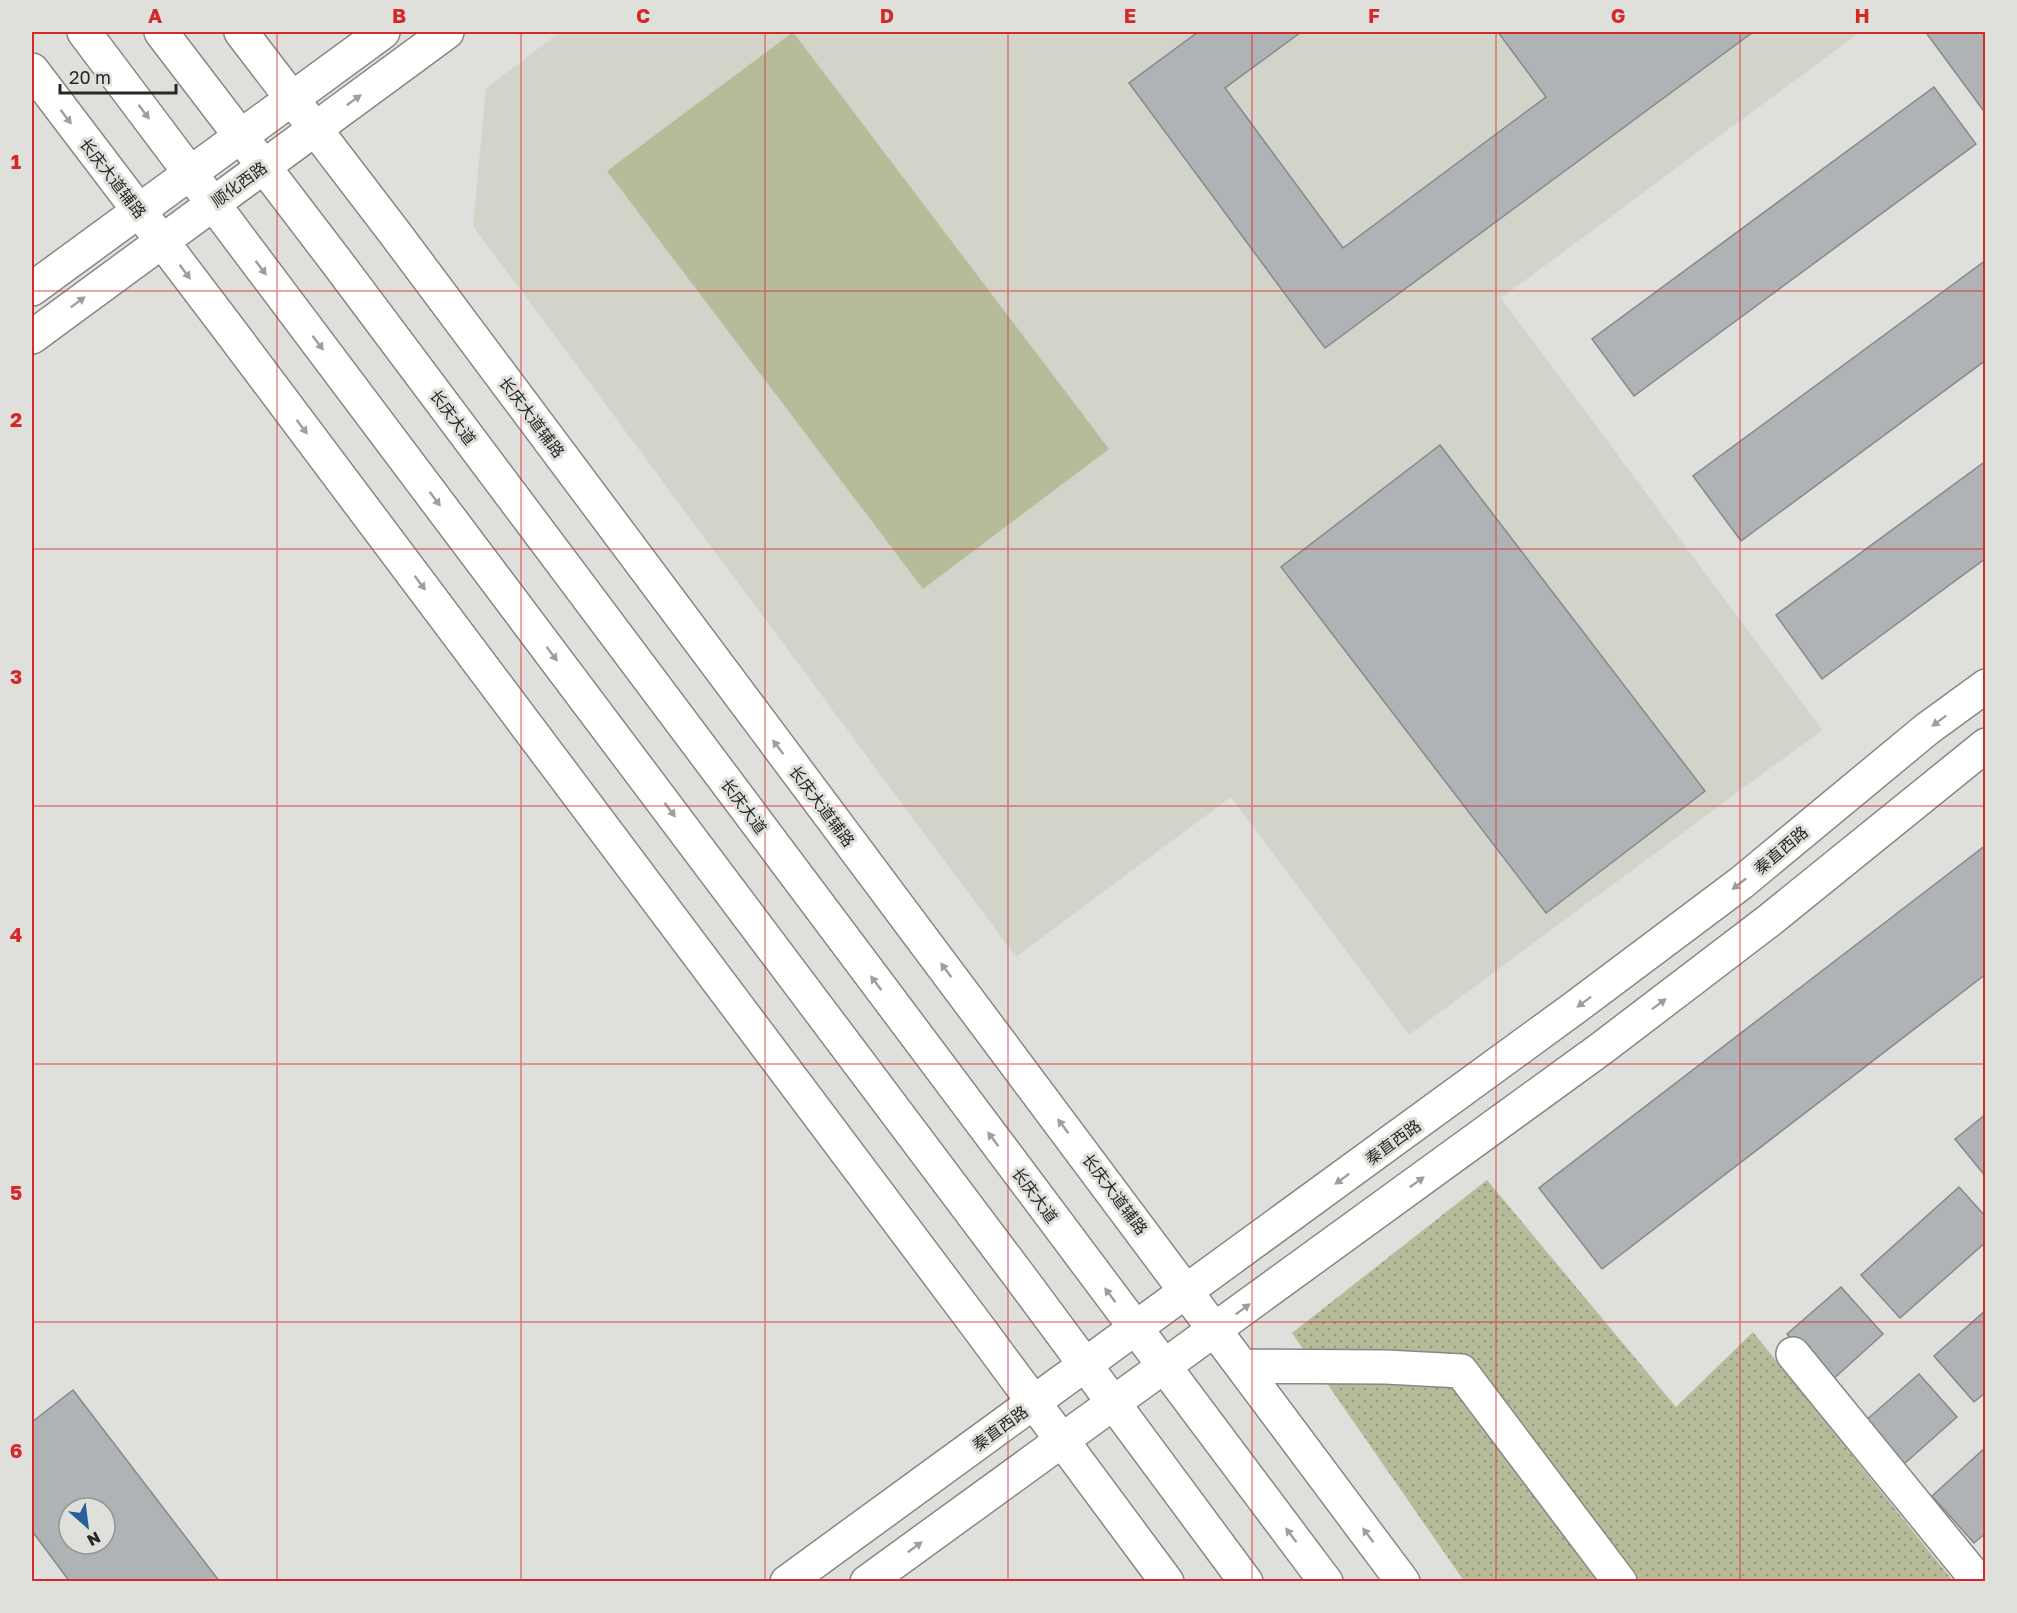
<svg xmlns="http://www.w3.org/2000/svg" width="2017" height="1613" viewBox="0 0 2017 1613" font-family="'Golos Text','Noto Sans SC',sans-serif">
<defs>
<pattern id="park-dots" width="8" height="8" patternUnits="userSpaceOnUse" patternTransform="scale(1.5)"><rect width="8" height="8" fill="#b8bb99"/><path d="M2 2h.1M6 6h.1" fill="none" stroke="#96987d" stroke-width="1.8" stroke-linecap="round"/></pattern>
</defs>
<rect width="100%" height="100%" fill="#dfdfdb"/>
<path fill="#d2d4ca" d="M560 32H1860L1501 298 1822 730 1409 1035 1231 797 1016 957 473 226 486 88Z"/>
<path fill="#b8bb99" d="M793 32 1109 449 923 589 607 171Z"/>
<path fill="url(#park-dots)" d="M1487 1180 1676 1407 1753 1332 1953 1581H1464L1292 1333Z"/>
<path fill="#b0b3b5" stroke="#86898b" stroke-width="1.5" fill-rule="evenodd" d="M1198 32H1301L1225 88 1343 248 1546 97 1498 32H1753L1325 348 1129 83Z
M1930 32H1986V114L1927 34Z
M1934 87 1976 144 1634 396 1592 339Z
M1986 260V360L1741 541 1693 476Z
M1440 445 1705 791 1546 913 1281 567Z
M1986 461V558L1822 679 1776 615Z
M1986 845V974L1602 1269 1539 1188Z
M1986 1114V1177L1955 1139Z
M1959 1187 1986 1217V1242L1900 1318 1861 1275Z
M1841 1287 1883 1334 1830 1382 1787 1334Z
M1986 1310V1392L1974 1402 1934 1356Z
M1919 1374 1957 1417 1904 1464 1865 1421Z
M73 1390 220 1582H70L32 1531V1422ZM69 1508H105V1544H69Z
M1985 1448 1986 1533 1974 1543 1932 1496Z"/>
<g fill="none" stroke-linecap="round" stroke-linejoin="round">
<defs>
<path id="minor" d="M241 32 394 232 1403 1582
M32 70 228 328 978 1327 1167 1582
M32 289 383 32
M32 337 447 32
M1793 1354 1979 1582
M1243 1366 1386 1367 1461 1371 1620 1582
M787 1582 1573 1009 1741 883 1927 729 1986 686
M867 1582 1602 1048 1771 919 1986 745"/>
<path id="major" d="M84 32 1023 1281 1246 1582
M161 32 336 261 1326 1582"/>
</defs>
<use href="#minor" stroke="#878784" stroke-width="36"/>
<use href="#major" stroke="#878784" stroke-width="36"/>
<use href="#minor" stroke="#fff" stroke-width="33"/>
<use href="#major" stroke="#fff" stroke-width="33"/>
</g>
<defs><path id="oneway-solid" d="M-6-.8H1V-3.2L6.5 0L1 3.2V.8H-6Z" transform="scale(1.5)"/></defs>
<g fill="#9e9e9d">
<use href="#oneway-solid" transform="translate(354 100) rotate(-36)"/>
<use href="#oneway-solid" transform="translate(144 112) rotate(53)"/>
<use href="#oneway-solid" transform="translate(66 117) rotate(53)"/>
<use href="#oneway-solid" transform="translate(261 268) rotate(53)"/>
<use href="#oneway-solid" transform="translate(185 272) rotate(53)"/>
<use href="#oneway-solid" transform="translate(78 302) rotate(-37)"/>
<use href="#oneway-solid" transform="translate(318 343) rotate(53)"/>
<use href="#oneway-solid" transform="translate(302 427) rotate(53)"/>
<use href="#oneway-solid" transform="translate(435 499) rotate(53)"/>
<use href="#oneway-solid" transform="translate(420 583) rotate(53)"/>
<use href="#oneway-solid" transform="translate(552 654) rotate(53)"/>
<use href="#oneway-solid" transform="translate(1939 721) rotate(143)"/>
<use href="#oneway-solid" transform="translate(778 747) rotate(-127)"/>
<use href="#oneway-solid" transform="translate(670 810) rotate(53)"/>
<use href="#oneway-solid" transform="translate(1739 884) rotate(142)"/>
<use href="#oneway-solid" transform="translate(946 970) rotate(-127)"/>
<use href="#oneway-solid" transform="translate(876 983) rotate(-127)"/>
<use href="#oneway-solid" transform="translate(1584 1002) rotate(143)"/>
<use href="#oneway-solid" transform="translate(1659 1004) rotate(-37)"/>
<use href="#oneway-solid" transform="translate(1063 1126) rotate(-127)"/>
<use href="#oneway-solid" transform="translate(993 1139) rotate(-127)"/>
<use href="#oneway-solid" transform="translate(1342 1179) rotate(144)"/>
<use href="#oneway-solid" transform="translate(1417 1182) rotate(-36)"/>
<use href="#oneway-solid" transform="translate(1110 1295) rotate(-127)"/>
<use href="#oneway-solid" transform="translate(1243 1309) rotate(-36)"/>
<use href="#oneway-solid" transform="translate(1291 1535) rotate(-127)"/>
<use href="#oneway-solid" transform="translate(1368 1535) rotate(-127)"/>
<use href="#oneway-solid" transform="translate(915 1547) rotate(-36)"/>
</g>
<path fill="none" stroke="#d62828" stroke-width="1.5" stroke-opacity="0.55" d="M277 32V1582M521 32V1582M765 32V1582M1008 32V1582M1252 32V1582M1496 32V1582M1740 32V1582M32 291H1986M32 549H1986M32 806H1986M32 1064H1986M32 1322H1986"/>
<g text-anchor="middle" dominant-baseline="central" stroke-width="6" stroke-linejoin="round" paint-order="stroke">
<g font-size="16" fill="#272725" stroke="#dfdfdb">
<text transform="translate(113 178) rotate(52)">长庆大道辅路</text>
<text transform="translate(239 184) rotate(-36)">顺化西路</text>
<text transform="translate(453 417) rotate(53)">长庆大道</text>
<text transform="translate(532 417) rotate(53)">长庆大道辅路</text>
<text transform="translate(744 806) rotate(53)">长庆大道</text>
<text transform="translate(822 806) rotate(53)">长庆大道辅路</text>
<text transform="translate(1781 850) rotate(-40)">秦直西路</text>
<text transform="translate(1393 1142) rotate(-36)">秦直西路</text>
<text transform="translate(1115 1194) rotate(53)">长庆大道辅路</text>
<text transform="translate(1035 1195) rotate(53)">长庆大道</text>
<text transform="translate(1000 1428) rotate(-36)">秦直西路</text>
</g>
</g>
<rect width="2017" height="1613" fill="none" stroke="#dfdfdb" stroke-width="66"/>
<g transform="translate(87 1526) rotate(152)"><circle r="28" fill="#dfdfdb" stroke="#959592" stroke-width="1.5"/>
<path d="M0-4.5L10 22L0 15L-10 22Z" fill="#296099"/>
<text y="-9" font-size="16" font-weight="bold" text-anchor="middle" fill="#272725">N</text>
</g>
<path d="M60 84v9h116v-9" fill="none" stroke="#272725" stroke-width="3"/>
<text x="69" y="84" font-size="18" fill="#272725" stroke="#dfdfdb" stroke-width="4.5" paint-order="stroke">20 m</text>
<rect x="33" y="33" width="1951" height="1547" fill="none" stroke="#d62828" stroke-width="2"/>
<g font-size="20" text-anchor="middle" font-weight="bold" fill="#d62828">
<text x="155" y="23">A</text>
<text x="399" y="23">B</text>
<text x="643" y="23">C</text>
<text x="887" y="23">D</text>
<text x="1130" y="23">E</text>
<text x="1374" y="23">F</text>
<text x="1618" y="23">G</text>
<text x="1862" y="23">H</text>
<text x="16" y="169">1</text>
<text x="16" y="427">2</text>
<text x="16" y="684">3</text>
<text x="16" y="942">4</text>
<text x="16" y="1200">5</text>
<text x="16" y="1458">6</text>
</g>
</svg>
